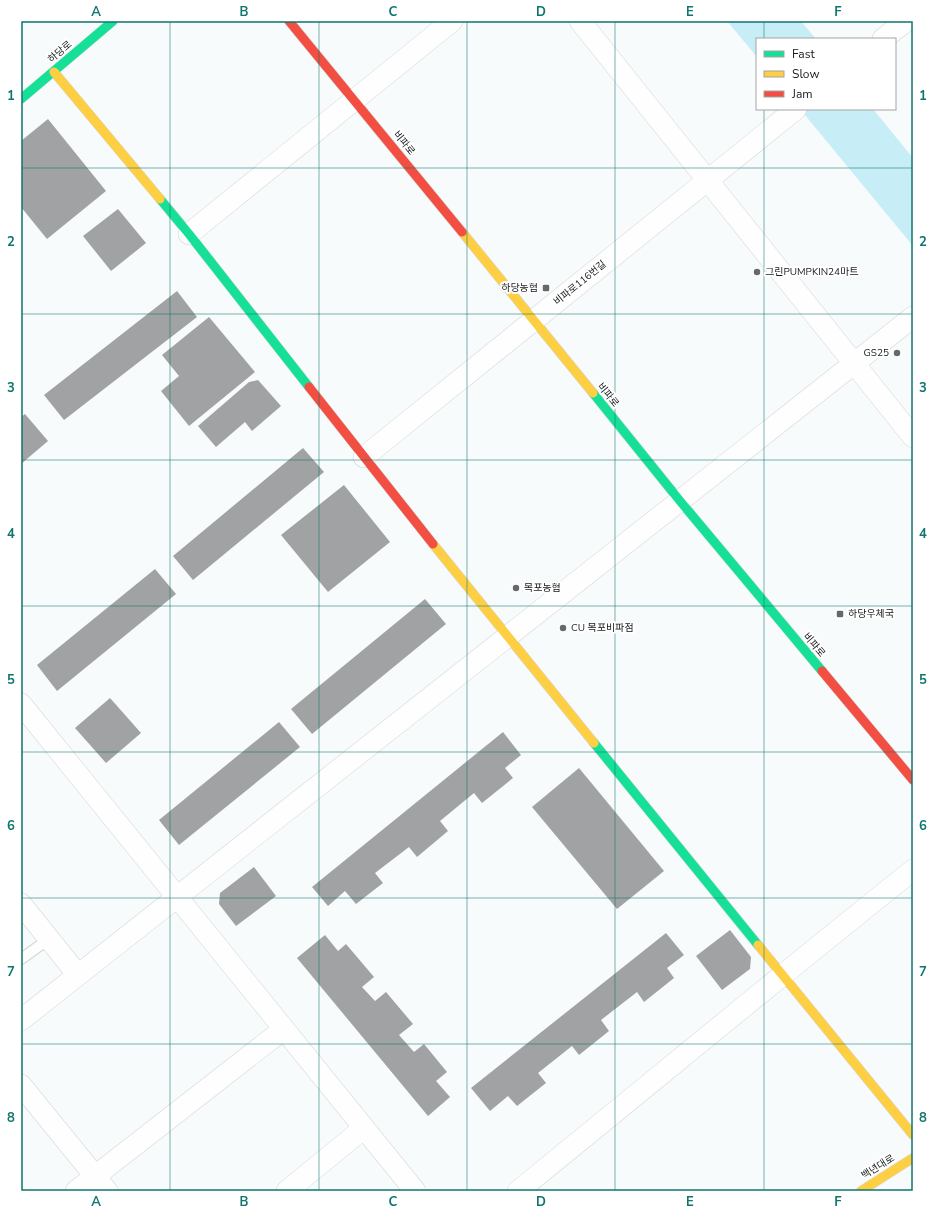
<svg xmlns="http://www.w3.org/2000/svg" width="934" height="1212" viewBox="0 0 934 1212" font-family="'Nunito Sans','Noto Sans KR',sans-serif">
<rect width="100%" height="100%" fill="#f7fbfc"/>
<path fill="#c7edf6" d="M727 21H801L816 39H757V57Z
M800 109H873L913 158V246Z"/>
<path fill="#a0a2a3" d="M48 119 106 191 47 239 21 207V141Z
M118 209 146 243 111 271 83 236Z
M177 291 197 317 64 420 44 395Z
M209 317 255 372 189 426 161 391 179 376 162 355Z
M258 380 281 406 252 431 245 422 216 447 198 426 249 382Z
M25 414 48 441 21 464V417Z
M303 448 324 472 193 580 173 556Z
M344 485 390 542 328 592 281 535Z
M155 569 176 594 57 691 37 665Z
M425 599 446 624 312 734 291 709Z
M110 698 141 733 106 763 75 728Z
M279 722 300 747 179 845 159 820Z
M503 732 521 755 505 768 513 778 482 803 474 793 440 821 448 831 417 857 409 847 375 873 383 883 356 904 345 891 328 906 312 887Z
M579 768 664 871 617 909 532 807Z
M254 867 276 896 236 926 219 904 220 893Z
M730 930 751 957 750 969 722 990 696 956Z
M666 933 684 955 667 968 674 978 644 1002 637 992 601 1020 609 1031 579 1055 572 1046 538 1073 546 1083 517 1106 508 1096 490 1111 471 1088Z
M325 935 338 951 346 944 374 977 362 987 375 1001 386 992 413 1024 399 1035 414 1052 424 1044 447 1072 436 1081 450 1097 428 1116 297 958Z"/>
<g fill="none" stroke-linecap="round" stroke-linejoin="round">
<defs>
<path id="lane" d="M21 959 49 939"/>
<path id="street" d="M580 21 913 437
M883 39 906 21
M189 234 452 21
M364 457 796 109
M21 704 415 1191
M21 904 78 975
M21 1020 913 317
M21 1085 107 1191
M76 1191 284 1029
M287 1191 364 1128
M518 1191C650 1084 780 976 913 870"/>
<path id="fast" d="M21 99 113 21
M160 199 189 234 309 387
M593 393 680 501 822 671
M594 743 758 945"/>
<path id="slow" d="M54 72 160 199
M462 232 593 393
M433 544 594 743
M758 945 913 1135
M861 1191 913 1158"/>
<path id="jam" d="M289 21 462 232
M309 387 433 544
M822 671 913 780"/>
</defs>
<use href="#lane" stroke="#d4d6d7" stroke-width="12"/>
<use href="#street" stroke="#d4d6d7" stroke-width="22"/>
<use href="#fast" stroke="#d4d6d7" stroke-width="10"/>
<use href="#slow" stroke="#d4d6d7" stroke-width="10"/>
<use href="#jam" stroke="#d4d6d7" stroke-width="10"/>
<use href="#lane" stroke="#fefeff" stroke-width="10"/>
<use href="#street" stroke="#fefeff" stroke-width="21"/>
<use href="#fast" stroke="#16e098" stroke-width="9"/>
<use href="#slow" stroke="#ffcf43" stroke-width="9"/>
<use href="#jam" stroke="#f24e42" stroke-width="9"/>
</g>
<path fill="none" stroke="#0f766e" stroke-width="1" stroke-opacity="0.55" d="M170 21V1191M319 21V1191M467 21V1191M615 21V1191M764 21V39M764 109V1191M21 168H913M21 314H913M21 460H913M21 606H913M21 752H913M21 898H913M21 1044H913"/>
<g fill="#666969" stroke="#fff" stroke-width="1.5">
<circle cx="757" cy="272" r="4"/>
<rect x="542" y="284" width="8" height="8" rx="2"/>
<circle cx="897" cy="353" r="4"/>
<circle cx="516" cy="588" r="4"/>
<rect x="836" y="610" width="8" height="8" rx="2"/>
<circle cx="563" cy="628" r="4"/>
</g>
<g text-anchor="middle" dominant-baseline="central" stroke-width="4" stroke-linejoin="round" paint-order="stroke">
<g font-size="10" fill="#181a1a" stroke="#fff">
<text transform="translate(60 52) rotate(-41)">하당로</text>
<text transform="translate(404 143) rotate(51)">비파로</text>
<text transform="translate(580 283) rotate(-39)">비파로116번길</text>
<text transform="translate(608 395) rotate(51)">비파로</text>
<text transform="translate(814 645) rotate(50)">비파로</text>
<text transform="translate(878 1167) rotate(-32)">백년대로</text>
</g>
<g font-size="10" fill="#181a1a" stroke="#fff" text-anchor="start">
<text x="765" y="272">그린PUMPKIN24마트</text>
<text x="538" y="288" text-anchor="end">하당농협</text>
<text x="889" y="353" text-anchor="end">GS25</text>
<text x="524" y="588">목포농협</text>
<text x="848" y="614">하당우체국</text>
<text x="571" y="628">CU 목포비파점</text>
</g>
</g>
<rect width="934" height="1212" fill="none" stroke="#ffffff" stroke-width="44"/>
<rect x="756" y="38" width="140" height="72" fill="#ffffff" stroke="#a3a3a3"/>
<rect x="764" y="51" width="20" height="6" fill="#16e098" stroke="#a3a3a3"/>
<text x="792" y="58" font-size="12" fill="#181a1a">Fast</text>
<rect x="764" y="71" width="20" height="6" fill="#ffcf43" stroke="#a3a3a3"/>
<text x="792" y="78" font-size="12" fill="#181a1a">Slow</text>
<rect x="764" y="91" width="20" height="6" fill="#f24e42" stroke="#a3a3a3"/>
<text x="792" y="98" font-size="12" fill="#181a1a">Jam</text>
<rect x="22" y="22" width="890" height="1168" fill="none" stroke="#0f766e" stroke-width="1.5"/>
<g font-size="13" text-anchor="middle" font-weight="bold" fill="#0f766e">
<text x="96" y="16">A</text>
<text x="244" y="16">B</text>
<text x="393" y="16">C</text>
<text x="541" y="16">D</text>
<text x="690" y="16">E</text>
<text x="838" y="16">F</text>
<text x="11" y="100">1</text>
<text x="923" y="100">1</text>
<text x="11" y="246">2</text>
<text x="923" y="246">2</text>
<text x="11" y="392">3</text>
<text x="923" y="392">3</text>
<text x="11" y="538">4</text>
<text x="923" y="538">4</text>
<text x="11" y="684">5</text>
<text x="923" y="684">5</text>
<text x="11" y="830">6</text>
<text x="923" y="830">6</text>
<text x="11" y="976">7</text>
<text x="923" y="976">7</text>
<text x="11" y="1122">8</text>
<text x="923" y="1122">8</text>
<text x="96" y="1206">A</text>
<text x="244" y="1206">B</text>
<text x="393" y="1206">C</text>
<text x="541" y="1206">D</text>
<text x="690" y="1206">E</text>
<text x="838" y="1206">F</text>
</g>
</svg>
